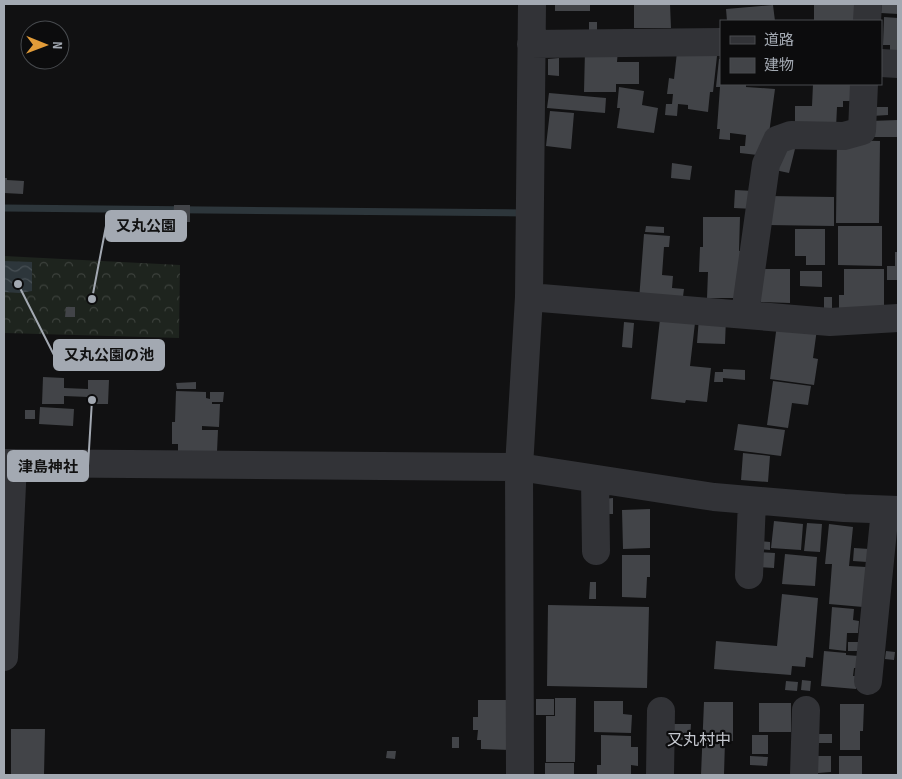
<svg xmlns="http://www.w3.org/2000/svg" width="902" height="779" viewBox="0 0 902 779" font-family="'Sofia Sans Condensed','Noto Sans JP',sans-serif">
<defs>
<pattern id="forest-crowns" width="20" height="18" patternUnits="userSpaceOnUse" patternTransform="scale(1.25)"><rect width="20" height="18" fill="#1e241e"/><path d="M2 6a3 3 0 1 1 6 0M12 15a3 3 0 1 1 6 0" fill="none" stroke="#3c413c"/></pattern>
<pattern id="water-waves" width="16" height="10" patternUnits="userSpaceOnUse" patternTransform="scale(1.25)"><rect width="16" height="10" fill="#2d363b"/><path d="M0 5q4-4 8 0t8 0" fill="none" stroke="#485055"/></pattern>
</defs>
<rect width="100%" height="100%" fill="#111112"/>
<path fill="url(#forest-crowns)" d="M4 256 180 265 179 338 4 333Z"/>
<path fill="url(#water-waves)" d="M4 261 32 262V291L19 293 4 292Z"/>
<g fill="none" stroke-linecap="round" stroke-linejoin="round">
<path stroke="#2d363b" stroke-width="7" d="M4 208 523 213"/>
</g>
<path fill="#424448" d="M555 4H590V11H555Z
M634 4H670L671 28H634Z
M814 4H858V17L853 21H814Z
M882 4H898V14L881 13Z
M773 5 775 21H727L726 9Z
M884 17 898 18V51L890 50V45H883Z
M589 22H597V33L589 32Z
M585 50H618L617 62H639V84H616V92H584Z
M677 52 717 56 713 92H710L708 112 688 109V105L678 104 677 116 665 115 666 104H672L673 94H667L669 78 674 79Z
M559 58V76L548 75V59Z
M719 59H721V84H746V87L775 89 766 156 740 153V146H745L746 135 730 133V140L719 139 720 129H717L720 87H716Z
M813 84H852V101H843V107H837L836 128 795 124V106H812Z
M619 87 644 91 642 105 658 108 654 133 617 128 620 108H617Z
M549 93 606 98 605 113 547 108Z
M871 107H888V115L872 116Z
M550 111 574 113 571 149 546 146Z
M898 120V137H871L870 121Z
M837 140 880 141 879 223H836Z
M781 145 795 149 789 173 775 170Z
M672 163 692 166 690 180 671 178Z
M4 178H7V180L24 181 23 194 4 193Z
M735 190 754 191V209L734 208Z
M768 196 834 197V226L767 225Z
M174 205H190V222H173Z
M703 217H740L739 251H743L739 298H707L708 272H699L700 247H703Z
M646 226 664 227V233L645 232Z
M838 226H882V266L838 265Z
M795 229H825V265H806V256H795Z
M644 234 670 236 669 247H664L662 275 673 276 672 288 684 289 682 304 639 300Z
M895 252H898V280H887V266H895Z
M761 269H790V303L761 302Z
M844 269H884V313L839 310V295H844Z
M800 271H822V287L800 286Z
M824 297H832V314H824Z
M66 307H75V317H65Z
M699 317 726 318 725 344 697 343Z
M660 319 695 323 690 366 711 368 707 402 686 400 685 403 651 399Z
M624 322 634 323 632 348 622 347Z
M777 324 817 329 813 358 818 359 814 385 770 379Z
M723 369 745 370V380L723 378V382H714L715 372H723Z
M43 377 64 378V388L88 389V380H109L108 404H88V397L64 396V404H42Z
M773 381 811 386 808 405 792 403 788 428 767 425Z
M196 382V389H177L176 383Z
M176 391 206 392V398L210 399V392H224L223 402H212V404H220L219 427 202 426V430H218L217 452 178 451V444H172V422H175Z
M40 407 74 409 73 426 39 424Z
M25 410H35V419H25Z
M738 424 785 430 781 456 734 450Z
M743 453 770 456 768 482 741 480Z
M613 498V514H605L604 499Z
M650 509V548L623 549 622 510Z
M774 521 803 524 801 550 771 548Z
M807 523 822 524 820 552 804 551Z
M829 524 853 527 849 566 866 567 863 607 829 604 832 564H825Z
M760 541 770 542V550L760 549Z
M854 548 869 549 867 562 853 561Z
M759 552 775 553 774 568 758 567Z
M785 554 817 557 815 586 782 584Z
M622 555H650V577H647L646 598 622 597Z
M590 582H596V599H589Z
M782 594 818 598 813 658 806 657 805 667 792 666 791 675 714 669 716 641 777 646Z
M548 605 649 607 647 688 547 686Z
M832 607 854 609 853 620 859 621 858 633H847L846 651 829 649Z
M848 642H861V651H848Z
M824 651 846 653V655L859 656 858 668H854L853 676H857L856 689 821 686Z
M886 651 895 652 894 660 885 659Z
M802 680 811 681 810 691 801 690Z
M786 681 798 682 797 691 785 690Z
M555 698H576L575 762H546V716H555Z
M536 699H554V715H536Z
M478 700H511V750L481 749V740H477L478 730H473V717H478Z
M594 701H623V714L632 715 631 733 594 732Z
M704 702H733V741H725L724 775H701Z
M759 703H791V732H759Z
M840 704H864L863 731H860V750H840Z
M674 724H691L690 740H673Z
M11 729H45L44 775H11Z
M818 734H832V743H818Z
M601 735 631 736V747H638V766L631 765V775H597V765H601Z
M752 735H768V754H752Z
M452 737H459V748H452Z
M387 751H396L395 759 386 758Z
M750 756 768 757 767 766 750 765Z
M818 756H831V772L818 773Z
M839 756H862V775H839Z
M545 763H574V775H545Z"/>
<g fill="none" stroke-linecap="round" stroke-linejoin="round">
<path stroke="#323337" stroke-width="28" d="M867 21 868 4
M531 44 721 42
M881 63 898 64
M529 297 830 322 898 318
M745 314 766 164 777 140 791 135 844 136 862 131 864 84
M4 463 519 467 714 497 844 508 898 510
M595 479 596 551
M749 575 752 501
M4 657 13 463
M868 681 885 510
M520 775 519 467 529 297 532 4
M660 775 661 711
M804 775 806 710"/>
</g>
<g text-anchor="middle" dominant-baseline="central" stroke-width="4.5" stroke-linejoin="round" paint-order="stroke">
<g font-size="16" fill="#c4c7ce" stroke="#0c0c0d">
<text x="699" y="740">又丸村中</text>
</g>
</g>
<path fill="none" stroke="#a3a9b2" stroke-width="2" d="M92 299L106 226M18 284L54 355M92 400L88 466"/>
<g fill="#a3a9b2" stroke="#0c0c0d" stroke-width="2">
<circle cx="92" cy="299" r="5"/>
<circle cx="18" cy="284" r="5"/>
<circle cx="92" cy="400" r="5"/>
</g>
<g fill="#a3a9b2" stroke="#a3a9b2" stroke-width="2">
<rect x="106" y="211" width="80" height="30" rx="5"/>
<rect x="54" y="340" width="110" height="30" rx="5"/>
<rect x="8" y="451" width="80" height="30" rx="5"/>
</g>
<g font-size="15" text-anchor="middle" font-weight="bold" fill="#111">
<text x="146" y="231">又丸公園</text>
<text x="109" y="360">又丸公園の池</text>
<text x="48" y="472">津島神社</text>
</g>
<rect width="902" height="779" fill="none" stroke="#a3a9b2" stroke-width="10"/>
<rect x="720" y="20" width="162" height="65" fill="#0c0c0d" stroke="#484b4f"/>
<rect x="730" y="36" width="25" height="8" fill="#323337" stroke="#484b4f"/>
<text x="764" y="45" font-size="15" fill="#a3a9b2">道路</text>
<rect x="730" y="58" width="25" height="15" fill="#424448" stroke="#484b4f"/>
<text x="764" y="70" font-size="15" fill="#a3a9b2">建物</text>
<g transform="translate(45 45) rotate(91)"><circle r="24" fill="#0c0c0d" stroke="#484b4f"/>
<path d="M0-4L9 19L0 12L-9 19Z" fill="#e29c39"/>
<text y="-8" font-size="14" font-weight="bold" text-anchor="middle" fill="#a3a9b2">N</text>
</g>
</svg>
